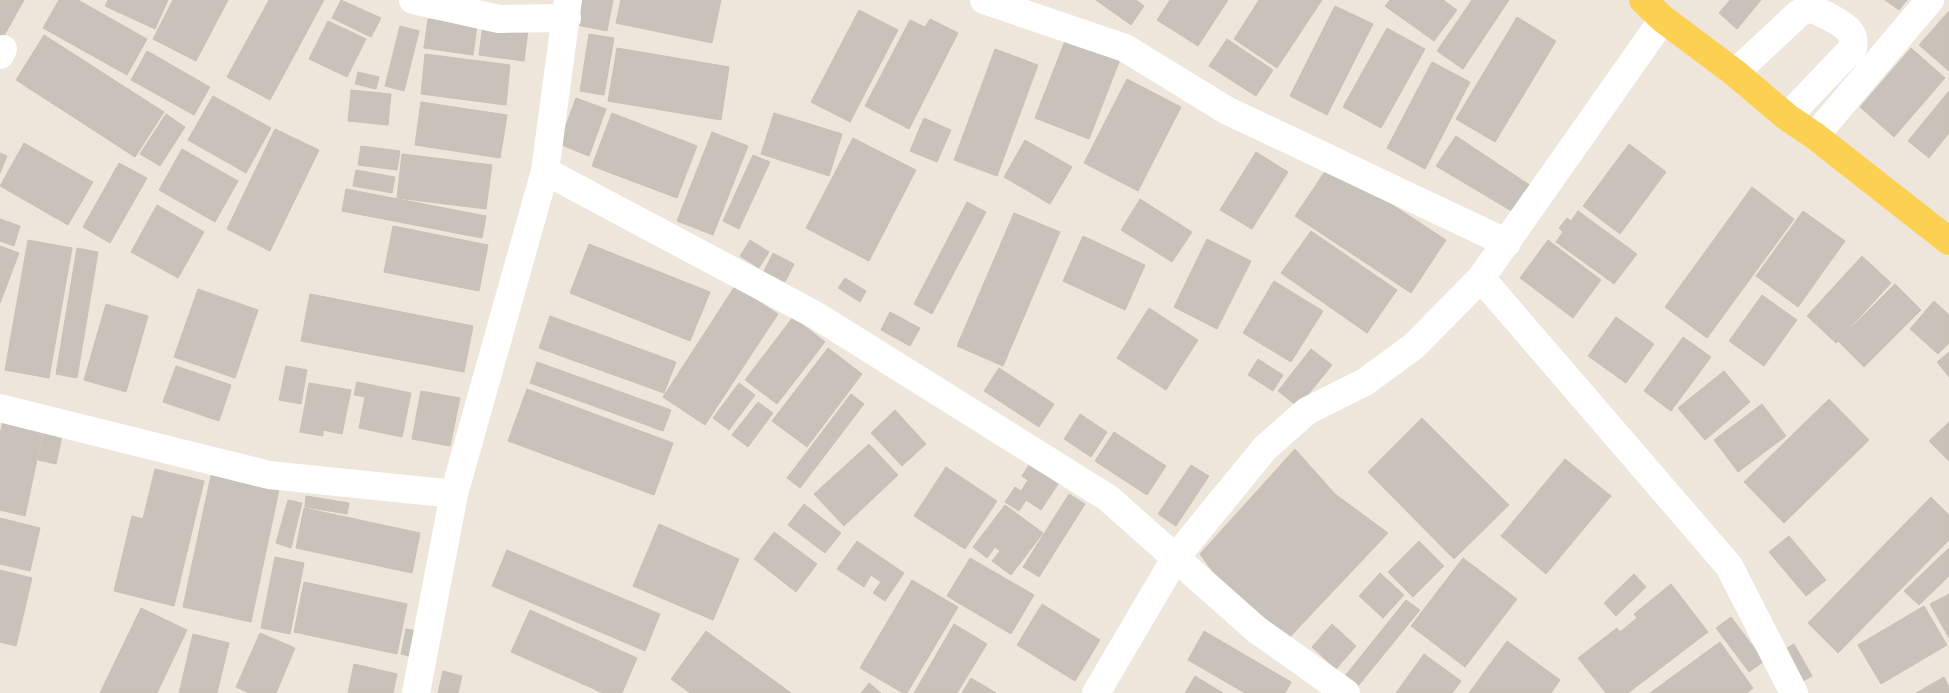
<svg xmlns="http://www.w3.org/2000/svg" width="1949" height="693" viewBox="0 0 1949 693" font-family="Manrope,sans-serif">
<rect width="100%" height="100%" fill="#eee5db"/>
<path fill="#c9c2bb" stroke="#c9c1b5" d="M0 0H24L1 41 0 40Z
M59 0H78L147 39 127 75 43 28Z
M108 0H168L155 29 105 6Z
M173 0H228L196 61 153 39Z
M269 0H324L270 100 227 77Z
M341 0 381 18 371 37 332 18Z
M582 0H613L607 31 577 25Z
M621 0H721L712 43 616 23Z
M1096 0H1136L1144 6 1131 25Z
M1170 0H1228L1198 46 1157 20Z
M1259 0H1322L1277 68 1234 39Z
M1390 0H1443L1457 10 1434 41 1385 6Z
M1472 0H1509L1463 69 1437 51Z
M1730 0H1761L1737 29 1719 13Z
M1885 0H1907L1899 10Z
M1335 6 1373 24 1327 115 1290 96Z
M859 10 898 30 850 122 811 102Z
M1949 11V71L1919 45Z
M1517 17 1556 41 1495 142 1456 119Z
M428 19 477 26 473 55 424 48Z
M930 19 958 33 909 129 865 106 910 20 925 27Z
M328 21 366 39 347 77 309 59Z
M483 24 528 30 524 61 479 55Z
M400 26 419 31 404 91 385 86Z
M1387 28 1425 49 1381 128 1343 107Z
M589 34 614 38 604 95 580 91Z
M44 35 164 112 135 157 16 80Z
M1067 36 1121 57 1089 139 1035 118Z
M1227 39 1273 70 1256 96 1209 66Z
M617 48 729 67 721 120 608 101Z
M1911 48 1945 78 1894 137 1860 107Z
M995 49 1038 65 997 176 954 160Z
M147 51 210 87 194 115 131 80Z
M425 54 510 65 506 105 421 94Z
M1432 62 1470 82 1425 169 1387 148Z
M358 72 379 77 376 89 355 84Z
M1127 79 1181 107 1138 191 1084 163Z
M351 90 391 94 388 125 348 121Z
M1949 91V133L1929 158 1908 141Z
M213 96 271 128 246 173 188 140Z
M576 98 606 109 589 156 559 144Z
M421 102 507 115 500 158 415 145Z
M612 113 697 146 677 198 592 166Z
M774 113 842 134 829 176 761 154Z
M166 114 185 127 160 166 140 154Z
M924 118 951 130 937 162 910 151Z
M275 129 319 150 270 251 227 229Z
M712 132 748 146 713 235 677 221Z
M1456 136 1537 190 1520 216 1436 166Z
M853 138 916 170 869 261 806 228Z
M1025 140 1072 167 1050 204 1004 177Z
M24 143 93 182 68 225 0 186Z
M1629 144 1666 172 1620 234 1583 206Z
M361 146 400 151 397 170 358 165Z
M182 149 238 181 215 222 159 190Z
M1256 152 1288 172 1252 229 1220 210Z
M0 153 7 156 0 173Z
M402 154 492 165 486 209 397 198Z
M753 155 770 162 739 229 723 221Z
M119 163 147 178 110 243 83 227Z
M1330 164 1446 240 1411 293 1295 216Z
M356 170 395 177 392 193 353 186Z
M1752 187 1794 219 1707 338 1665 307Z
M346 189 486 216 482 238 342 211Z
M1140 199 1192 232 1172 262 1121 230Z
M967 202 986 212 932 314 914 304Z
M157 205 204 232 178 278 131 252Z
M1578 211 1637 254 1614 284 1556 242 1563 232 1559 228 1567 218 1571 221Z
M1803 211 1845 241 1798 307 1756 276Z
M1014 213 1060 232 1003 366 957 346Z
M0 219 20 226 14 246 0 241Z
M393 226 488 245 479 291 384 272Z
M1311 231 1397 290 1367 333 1281 273Z
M1083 236 1145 265 1125 310 1063 281Z
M1207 239 1251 261 1217 329 1174 307Z
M28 240 72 248 49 378 5 370Z
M750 240 769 252 759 268 740 256Z
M1548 240 1601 280 1573 318 1520 278Z
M589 244 710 292 690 341 570 293Z
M0 246 19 253 0 303Z
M77 248 98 252 77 378 56 374Z
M773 253 794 264 785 282 764 271Z
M1862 256 1891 283 1836 343 1807 316Z
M845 278 866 291 860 302 838 288Z
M1274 281 1323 311 1291 362 1243 333Z
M1895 284 1921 310 1864 367 1838 341Z
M735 286 778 314 705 425 663 397Z
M198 289 258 310 235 378 174 357Z
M310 294 473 326 464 372 301 341Z
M1762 295 1797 320 1764 366 1729 341Z
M1934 301 1949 315V343L1938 354 1910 329Z
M106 304 148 316 126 392 84 380Z
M1149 308 1198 340 1166 390 1117 358Z
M890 312 920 328 910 346 881 330Z
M550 316 676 362 664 393 539 348Z
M793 317 825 342 777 404 745 380Z
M1616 317 1654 344 1626 383 1588 356Z
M1683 337 1711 357 1671 411 1644 391Z
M828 348 862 374 807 447 772 421Z
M1311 349 1332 365 1298 407 1278 391Z
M1949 352V377L1937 362Z
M1258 359 1283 375 1273 391 1248 375Z
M537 362 671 410 663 431 530 383Z
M176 366 231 385 219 421 163 402Z
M286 366 307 370 301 404 279 400Z
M999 368 1054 404 1039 427 984 391Z
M1724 371 1750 402 1705 440 1678 408Z
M357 382 411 393 402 437 359 428 365 397 354 395Z
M309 383 351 390 342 434 323 430V436L300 432Z
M739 383 755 395 729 430 713 418Z
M527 389 673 443 654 495 508 441Z
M421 391 460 398 450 446 412 439Z
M851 394 864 404 800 488 787 478Z
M1829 399 1869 440 1784 523 1744 482Z
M758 402 773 413 748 447 732 435Z
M1762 404 1786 436 1738 472 1714 440Z
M895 410 926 444 902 466 871 433Z
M1080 414 1107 432 1091 457 1064 439Z
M4 417 44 426 25 516 0 510V434Z
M1422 418 1509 505 1454 559 1368 472Z
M1949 422V461L1929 441Z
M46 423 64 427 56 464 38 460Z
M1114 432 1166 466 1147 495 1095 461Z
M869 444 898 475 844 526 814 494Z
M1295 449 1335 494 1388 533 1288 639 1233 599 1200 554Z
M1565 459 1611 496 1546 574 1501 536Z
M1031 462 1060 481 1041 510 1026 500 1019 511 1005 502 1015 487 1021 491 1028 480 1022 476Z
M1191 465 1209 476 1176 526 1158 514Z
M946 467 997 501 965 549 914 516Z
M155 469 204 481 174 606 114 591 132 516 143 519Z
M212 471 280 485 251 622 183 607Z
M1069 494 1085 504 1039 577 1023 567Z
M306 496 349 503 347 514 305 507Z
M1931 497 1949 515V540L1838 653 1808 623Z
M288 500 302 503 291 548 276 543Z
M804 504 841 533 825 553 788 525Z
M1005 505 1043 533 1011 575 992 561 1000 551 995 547 987 558 973 547Z
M304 508 420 533 412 573 296 548Z
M0 518 40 528 30 571 0 564Z
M659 524 739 559 713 620 633 586Z
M774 532 817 564 796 592 754 559Z
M1789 536 1826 580 1806 596 1769 552Z
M857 541 904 573 885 601 873 593 881 582 871 575 864 587 837 569Z
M1419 541 1444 566 1413 597 1388 572Z
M1949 548V576L1919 605 1904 591Z
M507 550 660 614 645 651 492 586Z
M275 557 304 563 290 634 261 628Z
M970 558 1034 595 1011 634 947 596Z
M1463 558 1517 599 1465 667 1411 626Z
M0 570 32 578 16 646 0 642Z
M1380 573 1404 595 1383 618 1359 596Z
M1634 574 1646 587 1616 616 1604 603Z
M912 580 958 607 907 693H903L860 668Z
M304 582 407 604 397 654 294 632Z
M1671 584 1708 632 1628 693H1606L1578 658 1617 628 1620 632 1637 618 1634 614Z
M1949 594V638L1930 604Z
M1406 600 1420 610 1358 686 1345 676Z
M1042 604 1100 640 1075 681 1017 645Z
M1924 606 1947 645 1881 684 1858 645Z
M141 608 187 630 157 693H100Z
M530 610 637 658 622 693H603L511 652Z
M1731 617 1764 661 1749 672 1716 628Z
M954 624 987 644 957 693H914Z
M1332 624 1356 646 1336 669 1312 647Z
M406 629 418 631 413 657 401 654Z
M706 631 791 693H690L671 679Z
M1204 631 1291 682 1285 693H1245L1188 660Z
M260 633 295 648 276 693H249L236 687Z
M193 634 229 643 217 693H179Z
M1507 641 1560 680 1551 693H1469Z
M1720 642 1753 688 1747 693H1650Z
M1794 644 1812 676 1798 684 1780 652Z
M1424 654 1461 681 1452 693H1396Z
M354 664 397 674 393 693H348Z
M443 671 462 676 458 693H438Z
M1195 676 1223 693H1185Z
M1944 677 1949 687V693H1916Z
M971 678 996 693H962Z
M869 683 881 693H861Z"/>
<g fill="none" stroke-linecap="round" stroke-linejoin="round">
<path stroke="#fff" stroke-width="28" d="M413 0 499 19 567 18
M984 0 1125 48 1226 110 1507 243
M0 55 3 49
M1735 73 1798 14 1808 8C1819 11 1844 23 1850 32 1854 37 1854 43 1853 48L1787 117
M1815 136 1930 0
M545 171 817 316 1108 498 1257 630 1346 693
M1481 278 1729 566 1794 693
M0 408 269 475 454 494
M416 693 454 494 545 171 568 0
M1096 693 1176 557 1265 448 1307 411 1365 382 1414 346 1481 278 1663 19"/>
<path stroke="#fcd051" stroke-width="28" d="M1643 0 1663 19 1735 73 1787 117 1815 136 1949 241"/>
</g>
</svg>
